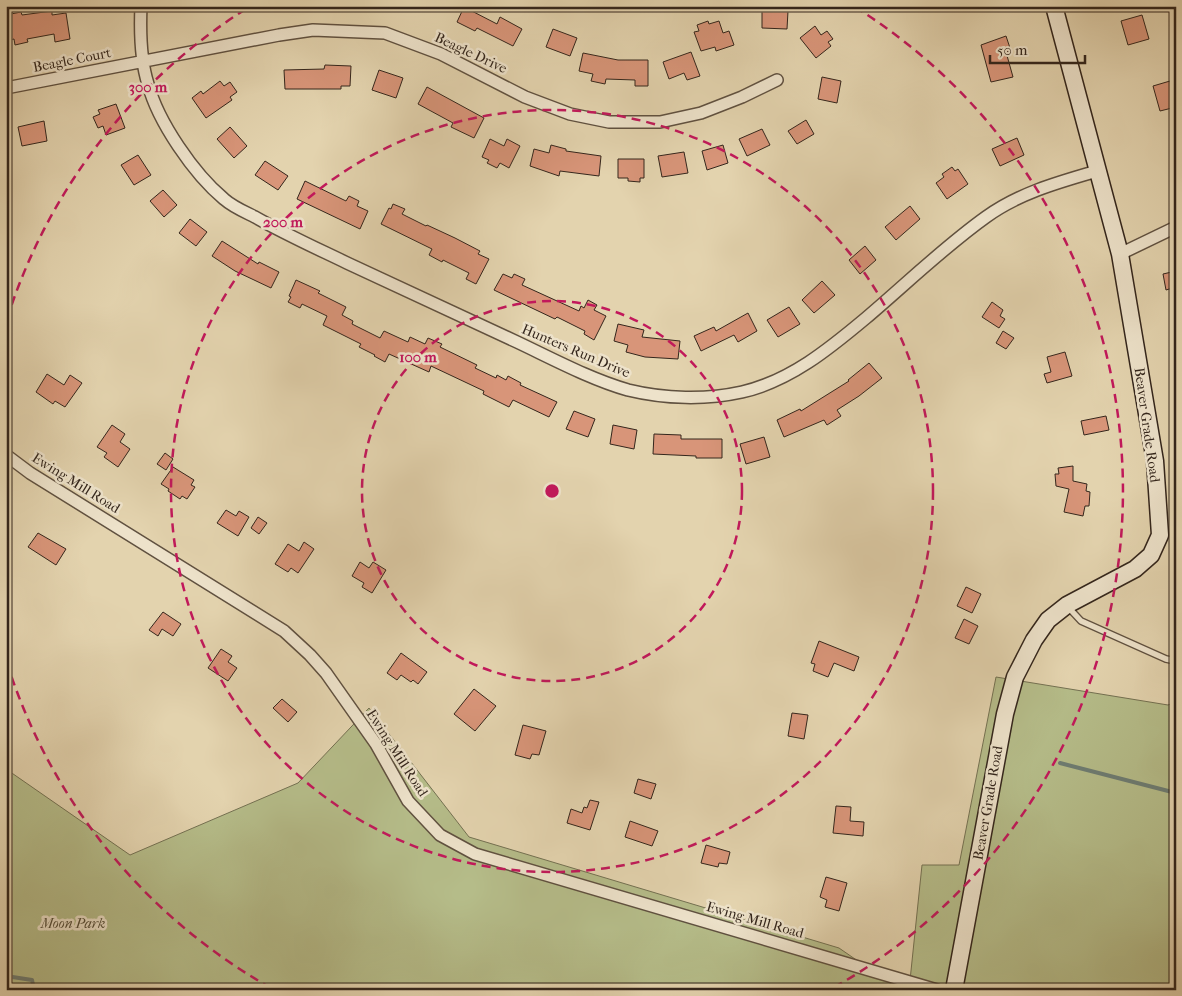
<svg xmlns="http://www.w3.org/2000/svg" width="1182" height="996" viewBox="0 0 1182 996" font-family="'IM FELL French Canon',serif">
<rect width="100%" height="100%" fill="#e3d3ae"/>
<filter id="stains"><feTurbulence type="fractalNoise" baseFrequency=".004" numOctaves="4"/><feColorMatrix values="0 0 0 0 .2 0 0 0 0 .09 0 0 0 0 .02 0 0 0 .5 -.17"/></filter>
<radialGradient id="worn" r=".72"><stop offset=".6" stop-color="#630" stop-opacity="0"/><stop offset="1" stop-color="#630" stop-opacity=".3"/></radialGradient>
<path fill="#b5bc89" stroke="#747152" d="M996 677 1168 705 1176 702V990H909L922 865H959Z
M369 708 469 837 839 948 900 990H6V769L130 855 298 783Z"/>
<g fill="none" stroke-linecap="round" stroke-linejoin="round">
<path stroke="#6e7d73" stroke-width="4" d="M1060 763 1176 793
M6 976 32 980 34 990"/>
</g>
<path fill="#d89579" stroke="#34261c" d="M464 7 497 24 500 17 522 29 513 46 477 28 475 31 457 22Z
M762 10 788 11 787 29 762 28Z
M52 11V15L66 13 70 39 55 42 54 34 27 39 28 42 15 45 14 39 6 41V15L21 12 22 15Z
M1142 15 1149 39 1128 45 1121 21Z
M708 21 709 24 719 21 723 33 729 31 734 45 716 51 715 47 701 51 694 32 699 31 697 25Z
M815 26 821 35 827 31 833 39 828 42 831 46 816 58 800 38Z
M553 29 577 38 570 56 546 47Z
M1006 36 1011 51 1006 52 1013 77 991 82 981 45Z
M691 52 700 76 687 80 684 73 669 79 663 62Z
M583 53 618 60H648V86H635V80L606 79 605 84 591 81 593 74 579 71Z
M325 65 351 66 350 86H341V89H285L284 70 324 69Z
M379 70 403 78 396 98 372 90Z
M822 77 841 81 837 103 818 99Z
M220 81 224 86 230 82 237 92 230 97 232 100 206 118 192 98 201 91 203 94Z
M1170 81 1176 107 1160 111 1153 86Z
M427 87 484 118 474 138 451 127 453 123 418 104Z
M116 104 125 128 106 135 103 126 98 128 93 117 100 114 98 110Z
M806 120 814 134 797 144 788 131Z
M44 121 47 141 22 146 18 127Z
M230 127 247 146 234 158 217 139Z
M762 129 770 145 747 156 739 139Z
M1017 138 1024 155 1000 166 992 149Z
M490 139 504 146 507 139 520 146 509 168 500 163 497 168 487 163 489 160 482 157Z
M551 145 566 149V151L601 156 599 176 560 171 559 176 530 166 534 149 549 153Z
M723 145 728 163 707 170 702 151Z
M684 152 688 173 662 177 658 156Z
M138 155 151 175 134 185 121 165Z
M618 159H644V178H640V182L628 181V178H618Z
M265 161 288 176 278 190 255 175Z
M952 167 955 171 958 169 968 184 947 199 936 183 944 177 942 174Z
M305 181 346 201 349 196 359 201 357 206 368 211 360 229 297 199Z
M163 190 177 205 164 217 150 201Z
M393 204 405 209 402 214 426 226 427 225 455 238 480 251 478 254 489 259 476 284 466 279 469 273 443 260 442 262 429 255 432 249 381 224 389 208 391 209Z
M910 206 920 219 896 240 885 227Z
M190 219 207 232 196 246 179 233Z
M222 241 258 264 259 262 279 272 271 288 235 271 212 256Z
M865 246 876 260 860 274 849 260Z
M1176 271V287L1166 290 1163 274Z
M503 274 512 278 514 274 525 279 522 285 579 311 581 306 584 308 588 300 597 305 594 310 606 316 594 340 584 334 585 331 557 317 555 319 494 290Z
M296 280 320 291 318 293 346 307 342 315 353 321 352 324 380 338 384 331 408 342 410 337 425 344 428 338 442 344 440 347 477 365 475 368 496 378 497 375 506 380 508 376 521 383 520 385 557 402 549 417 513 400 509 407 483 394 484 391 431 366 429 372 389 354 385 362 374 356 375 355 359 347 361 344 323 325 327 316 302 304 300 308 288 302 291 297 289 296Z
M822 281 835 295 814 313 802 300Z
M992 302 1003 310 1000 316 1005 319 999 328 982 317Z
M789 307 800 324 778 337 767 320Z
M748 313 757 331 738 342 734 335 701 351 694 336 714 327 716 331Z
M618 324 644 330 642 337 680 341 678 359 645 357 626 352 628 345 614 341Z
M1003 331 1014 338 1006 349 996 343Z
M1065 352 1072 376 1047 383 1044 374 1051 372 1047 357Z
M869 363 882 378 859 396 837 410 841 416 827 425 824 420 784 437 777 420 800 409 801 411 849 381 848 380Z
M47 374 64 385 70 375 82 383 65 407 55 401 53 404 36 392Z
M574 411 595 419 588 437 566 429Z
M1106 416 1109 430 1084 435 1081 421Z
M112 425 125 434 120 442 130 449 118 467 104 457 107 453 97 447Z
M613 425 637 430 634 449 610 444Z
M654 434 681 435V439H722V458H696V456L653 454Z
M764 437 770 457 746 464 740 444Z
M165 453 173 459 166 470 157 464Z
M1073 466V481L1087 484 1086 491 1090 492 1089 506H1085L1083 516 1064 512 1069 489 1056 486 1055 474H1059L1058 468Z
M173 467 194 480 191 485 195 487 187 499 182 496 180 499 168 491 169 489 161 484Z
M226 510 236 516 239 511 249 517 238 536 217 523Z
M258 517 267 523 259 534 251 528Z
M38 533 66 549 56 565 28 547Z
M304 542 314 549 298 573 291 568 288 572 275 564 288 544 299 551Z
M360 562 369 568 373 562 386 570 372 593 362 587 364 583 352 576Z
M966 587 981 594 972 613 957 606Z
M163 612 181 624 173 636 162 629 158 636 149 630Z
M964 619 978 626 969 644 955 638Z
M819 641 859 657 854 671 834 663 828 677 813 671 815 664 811 663Z
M221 649 232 656 228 662 237 668 228 681 208 668Z
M401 653 427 672 418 684 413 680 411 682 401 675 397 680 387 673Z
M474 689 496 706 475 731 454 714Z
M282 699 297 712 288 722 273 708Z
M792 713 808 715 804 739 788 736Z
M523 725 546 731 539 755 532 754 530 759 515 755Z
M638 779 656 784 651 799 634 793Z
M590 800 599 802 590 830 567 823 571 809 582 813 584 807 587 808Z
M836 806 851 807 850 821 864 822 863 836 833 833Z
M630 821 658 831 652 846 625 837Z
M706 845 730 852 727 864 719 863 718 867 701 863Z
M826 877 847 883 839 911 825 907 827 900 820 897Z"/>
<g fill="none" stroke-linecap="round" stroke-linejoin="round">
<defs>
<path id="lane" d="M1068 607 1081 621 1166 659 1176 661"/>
<path id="street" d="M141 6C140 29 141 62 148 84 158 122 194 174 224 199 233 207 245 212 255 217 285 234 316 248 347 263 404 290 461 316 517 342 553 359 590 379 628 390 665 399 706 400 742 392 790 381 829 349 866 318 906 284 944 247 986 217 1019 193 1059 182 1097 171
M6 88 279 35 313 30 385 33 441 54 525 97 570 114 609 122H660L701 113 742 97 777 80
M1120 254 1176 227
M6 455 30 473 284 631 310 655 326 673 376 744 408 801 440 835 475 854 937 990"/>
<path id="secondary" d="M954 990 1005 714 1015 677 1034 640 1048 620 1067 605 1135 569 1151 555 1160 535 1155 461 1120 254 1054 6"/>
</defs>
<use href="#lane" stroke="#605140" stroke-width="8"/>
<use href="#street" stroke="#605140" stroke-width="14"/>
<use href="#secondary" stroke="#34261c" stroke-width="19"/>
<use href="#lane" stroke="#ede2ca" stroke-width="5.5"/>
<use href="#street" stroke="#ede2ca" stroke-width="11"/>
<use href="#secondary" stroke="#ede2ca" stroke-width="16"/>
</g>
<g fill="none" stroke="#c2185b" stroke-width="2.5" stroke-dasharray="9 6">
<circle cx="552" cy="491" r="190"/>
<circle cx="552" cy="491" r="381"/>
<path d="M271 988A571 571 0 0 1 7 663M7 319A571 571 0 0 1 249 7M855 7A571 571 0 0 1 833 988"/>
</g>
<g text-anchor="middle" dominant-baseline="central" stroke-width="5" stroke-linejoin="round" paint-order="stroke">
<g font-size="14" fill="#34261c" stroke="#ede2ca">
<text transform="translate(471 53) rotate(25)">Beagle Drive</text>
<text transform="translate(72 60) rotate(-11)">Beagle Court</text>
<text transform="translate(576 351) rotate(23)">Hunters Run Drive</text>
<text transform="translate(1147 425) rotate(82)">Beaver Grade Road</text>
<text transform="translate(76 483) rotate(32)">Ewing Mill Road</text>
<text transform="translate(397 753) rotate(57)">Ewing Mill Road</text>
<text transform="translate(988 803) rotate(-80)">Beaver Grade Road</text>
<text transform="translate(755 920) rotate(16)">Ewing Mill Road</text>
</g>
<g font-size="14" font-style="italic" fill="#544c37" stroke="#ede2ca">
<text x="73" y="923">Moon Park</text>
</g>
</g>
<circle cx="552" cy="491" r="8" fill="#c2185b" stroke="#ede2ca" stroke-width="2.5"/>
<g font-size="15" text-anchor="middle" font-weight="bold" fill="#c2185b" stroke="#ede2ca" stroke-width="5" stroke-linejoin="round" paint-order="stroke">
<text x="148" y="92">300 m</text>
<text x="283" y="227">200 m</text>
<text x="418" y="362">100 m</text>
</g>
<rect width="1182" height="996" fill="none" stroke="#e3d3ae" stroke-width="25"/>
<rect x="8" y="8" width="1167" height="981" fill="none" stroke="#34261c" stroke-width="2.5"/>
<rect x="12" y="12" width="1157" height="971" fill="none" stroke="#34261c"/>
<path d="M990 55v8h95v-8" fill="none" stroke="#34261c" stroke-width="2.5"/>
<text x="997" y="55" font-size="15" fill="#34261c" stroke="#ede2ca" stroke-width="4" paint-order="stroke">50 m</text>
<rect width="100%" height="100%" filter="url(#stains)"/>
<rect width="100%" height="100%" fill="url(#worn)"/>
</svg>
